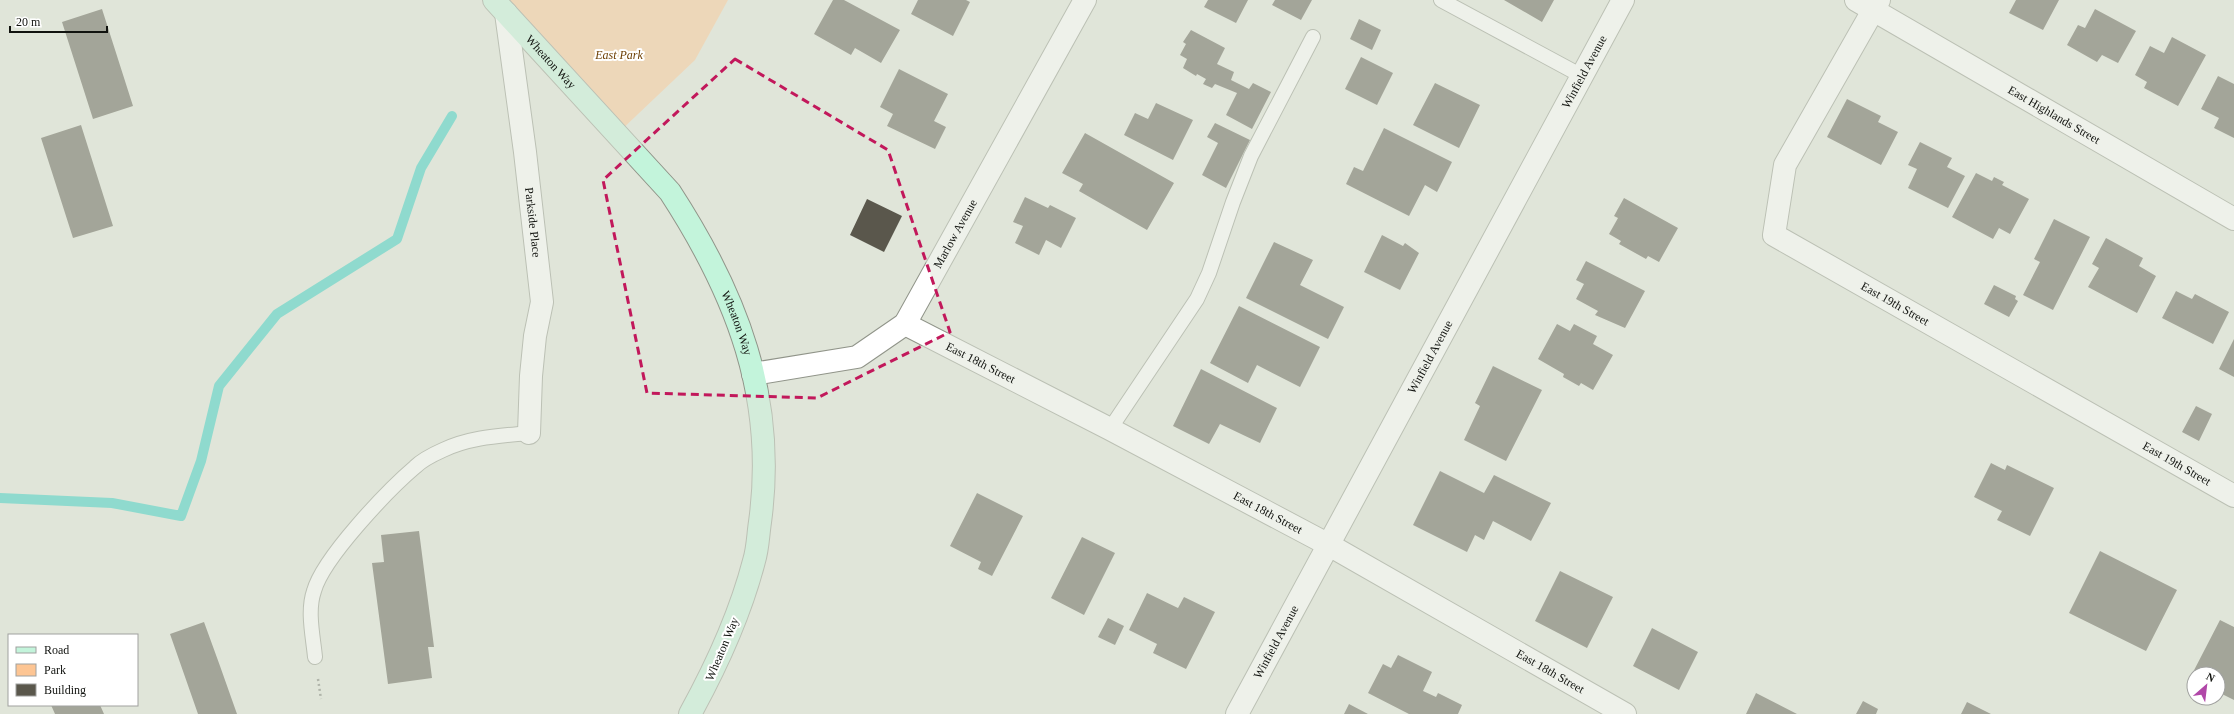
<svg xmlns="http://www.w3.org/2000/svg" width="2234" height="714" viewBox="0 0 2234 714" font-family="'Times New Roman',serif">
<rect width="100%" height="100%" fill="#e0e5d9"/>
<path fill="#fdc593" d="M494 0H728L695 60 617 134Z"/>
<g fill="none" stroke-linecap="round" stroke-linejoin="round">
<path stroke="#2ecdc0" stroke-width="10" d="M0 498 112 503 181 516 201 461 219 386 277 314 397 239 421 168 452 116"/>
</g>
<path fill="#5a574c" d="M833 0H844L900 30 881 63 855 48 851 55 814 34Z
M918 0H966L970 2 953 36 911 14Z
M1208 0H1248L1236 23 1204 7Z
M1275 0H1312L1301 20 1272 5Z
M1504 0H1554L1542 22Z
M2016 0H2059L2043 30 2009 13Z
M102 9 133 106 93 119 62 22Z
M2095 9 2136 31 2118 63 2102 55 2097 62 2067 45 2078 25 2085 28Z
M1359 19 1381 30 1372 50 1350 39Z
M1191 30 1225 48 1217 64 1234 72 1231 80 1249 89 1253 83 1271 92 1252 129 1226 115 1237 93 1215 84 1212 88 1203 84 1206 79 1197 74 1196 76 1183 68 1187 59 1180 55 1186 44 1183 42Z
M2172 37 2206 55 2178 106 2144 88 2147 82 2135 75 2150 46 2164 53Z
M1361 57 1393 73 1377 105 1345 89Z
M899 69 948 94 934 121 946 127 935 149 887 126 893 114 880 107Z
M2218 76 2234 84V138L2214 128 2219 118 2201 109Z
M1435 83 1480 105 1459 148 1413 125Z
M1847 99 1881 116 1878 122 1898 132 1881 165 1827 137Z
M1156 103 1193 120 1173 160 1124 135 1135 113 1148 119Z
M1215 123 1250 140 1226 188 1202 175 1218 143 1207 137Z
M81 125 113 226 73 238 41 138Z
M1384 128 1452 162 1437 192 1425 185 1409 216 1346 184 1354 167 1363 171Z
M1085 133 1174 183 1147 230 1079 191 1083 184 1062 173Z
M1920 142 1952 158 1947 167 1965 176 1948 208 1908 188 1917 169 1908 165Z
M1976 173 1992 181 1994 177 2004 182 2002 185 2029 199 2010 234 1999 228 1993 239 1952 217Z
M1025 197 1048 208 1050 205 1076 218 1061 248 1046 240 1039 255 1015 243 1023 226 1013 222Z
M1624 198 1678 228 1659 262 1648 256 1646 259 1619 244 1621 241 1609 234 1618 218 1614 216Z
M867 199 902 216 884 252 850 235Z
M2054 219 2090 237 2053 310 2023 295 2040 262 2034 259Z
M1382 235 1403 246 1405 243 1419 253 1400 290 1364 272Z
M2106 238 2143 258 2139 266 2156 276 2137 313 2088 287 2099 268 2092 264Z
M1274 242 1313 260 1300 285 1344 307 1328 339 1246 298Z
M1586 261 1645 291 1625 328 1595 315 1598 311 1576 299 1584 284 1576 280Z
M1994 285 2016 296 2015 299 2018 301 2009 317 1984 304Z
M2176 291 2192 299 2195 294 2229 312 2213 344 2162 318Z
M1239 306 1320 347 1300 387 1257 365 1248 383 1210 363Z
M1557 324 1570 331 1574 324 1597 336 1593 344 1613 355 1593 390 1581 383 1579 386 1563 377 1564 374 1538 359Z
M2234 339V377L2219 369Z
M1493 366 1542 390 1506 461 1464 440 1480 406 1475 403Z
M1201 369 1277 408 1260 443 1220 424 1209 444 1173 426Z
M2196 406 2212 414 2199 441 2182 432Z
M1991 463 2005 470 2007 465 2054 488 2030 536 1997 520 2002 511 1974 497Z
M1440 471 1484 493 1494 475 1551 503 1531 541 1493 521 1484 540 1475 535 1467 552 1413 525Z
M977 493 1023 516 992 576 978 569 981 562 950 546Z
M419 531 434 647H428L432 678 388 684 372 563 384 562 381 535Z
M1082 537 1115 553 1084 615 1051 598Z
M2100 551 2177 590 2146 651 2069 613Z
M1560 571 1613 597 1587 648 1535 621Z
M1147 593 1178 608 1184 597 1215 612 1186 669 1153 653 1157 644 1129 630Z
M1108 618 1124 626 1115 645 1098 637Z
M2220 620 2234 627V700L2218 692V674H2194V680L2190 678Z
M204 622 220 666 237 714H198L170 634Z
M1652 628 1698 652 1679 690 1633 666Z
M1398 655 1432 672 1423 691 1436 697 1438 693 1462 705 1458 714H1409L1368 693 1383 664 1391 668Z
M1756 693 1797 714H1746Z
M1863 701 1878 709 1876 714H1856Z
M1967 702 1991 714H1961Z
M1349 704 1368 714H1344Z
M51 705H100L104 714H55Z"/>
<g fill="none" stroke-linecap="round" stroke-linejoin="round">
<defs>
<path id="lane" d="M1441 0 1582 76
M1110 429 1197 299 1209 273 1233 202 1251 156 1313 37
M315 657C313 636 307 611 314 591 323 558 388 490 415 467 422 460 434 454 443 450 471 437 499 436 529 433"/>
<g id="street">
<path id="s1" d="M1856 0 2234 219"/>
<path id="s2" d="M1879 0 1785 165 1774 235 2234 496"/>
<path id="s3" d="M506 13 525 152 542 302 535 336 531 376 529 433"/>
<path id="s4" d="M905 324 1110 429 1329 545 1625 714"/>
<path id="s5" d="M753 374 857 357 905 324 1085 0"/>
<path id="s6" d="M1237 714 1623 0"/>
</g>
<g id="secondary">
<path id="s7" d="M494 0 670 192C737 295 777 398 760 522 758 535 758 548 754 561 740 615 717 665 690 714"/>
</g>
</defs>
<use href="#lane" stroke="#909489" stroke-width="16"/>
<use href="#street" stroke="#909489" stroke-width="24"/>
<use href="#secondary" stroke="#909489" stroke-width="24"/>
<path stroke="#767971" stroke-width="2.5" stroke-dasharray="2 3" stroke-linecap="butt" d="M318 679 321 699"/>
<use href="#lane" stroke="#fff" stroke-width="14"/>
<use href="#street" stroke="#fff" stroke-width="22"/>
<use href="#secondary" stroke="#c3f4db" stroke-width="22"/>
</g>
<path d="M0 0H2234V714H0ZM735 59 888 150 950 332 817 398 647 393 603 180Z" fill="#e0e5d9" fill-opacity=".55" fill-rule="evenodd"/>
<path fill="none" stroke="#c2185b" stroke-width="3" stroke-dasharray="8 5" stroke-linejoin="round" d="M735 59 888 150 950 332 817 398 647 393 603 180Z"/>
<g text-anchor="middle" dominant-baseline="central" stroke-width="4" stroke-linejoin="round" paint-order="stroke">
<g font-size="12" font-style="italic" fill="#6c3d00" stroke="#fff">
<text x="619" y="55">East Park</text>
</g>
<g font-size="12" fill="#11130f" stroke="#fff">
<text stroke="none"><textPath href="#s7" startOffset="84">Wheaton Way</textPath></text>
<text stroke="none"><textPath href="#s6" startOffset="730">Winfield Avenue</textPath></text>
<text stroke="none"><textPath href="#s1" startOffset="229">East Highlands Street</textPath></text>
<text stroke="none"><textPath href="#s3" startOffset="211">Parkside Place</textPath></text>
<text stroke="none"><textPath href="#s5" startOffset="267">Marlow Avenue</textPath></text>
<text stroke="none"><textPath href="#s2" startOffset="400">East 19th Street</textPath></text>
<text stroke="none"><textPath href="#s7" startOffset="408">Wheaton Way</textPath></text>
<text stroke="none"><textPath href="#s6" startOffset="406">Winfield Avenue</textPath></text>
<text stroke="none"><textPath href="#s4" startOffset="85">East 18th Street</textPath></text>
<text stroke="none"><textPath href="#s2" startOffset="724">East 19th Street</textPath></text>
<text stroke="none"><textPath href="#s4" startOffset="409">East 18th Street</textPath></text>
<text stroke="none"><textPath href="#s6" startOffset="82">Winfield Avenue</textPath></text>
<text transform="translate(722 649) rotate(-67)">Wheaton Way</text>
<text stroke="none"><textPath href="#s4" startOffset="733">East 18th Street</textPath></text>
</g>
</g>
<rect x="8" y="634" width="130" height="72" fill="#ffffff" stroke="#a0a19f"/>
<rect x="16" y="647" width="20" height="6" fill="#c3f4db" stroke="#a0a19f"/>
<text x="44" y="654" font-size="12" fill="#11130f">Road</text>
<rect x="16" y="664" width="20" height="12" fill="#fdc593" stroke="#a0a19f"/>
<text x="44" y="674" font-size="12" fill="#11130f">Park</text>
<rect x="16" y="684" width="20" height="12" fill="#5a574c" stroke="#a0a19f"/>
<text x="44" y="694" font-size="12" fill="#11130f">Building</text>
<g transform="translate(2206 686) rotate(28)"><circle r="19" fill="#ffffff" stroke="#a0a19f"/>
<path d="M0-3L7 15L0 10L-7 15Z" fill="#b147a8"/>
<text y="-6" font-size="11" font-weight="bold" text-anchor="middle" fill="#11130f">N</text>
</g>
<path d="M10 26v6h97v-6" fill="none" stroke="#11130f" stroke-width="2"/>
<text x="16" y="26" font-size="12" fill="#11130f" stroke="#ffffff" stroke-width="3" paint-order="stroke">20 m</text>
</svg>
